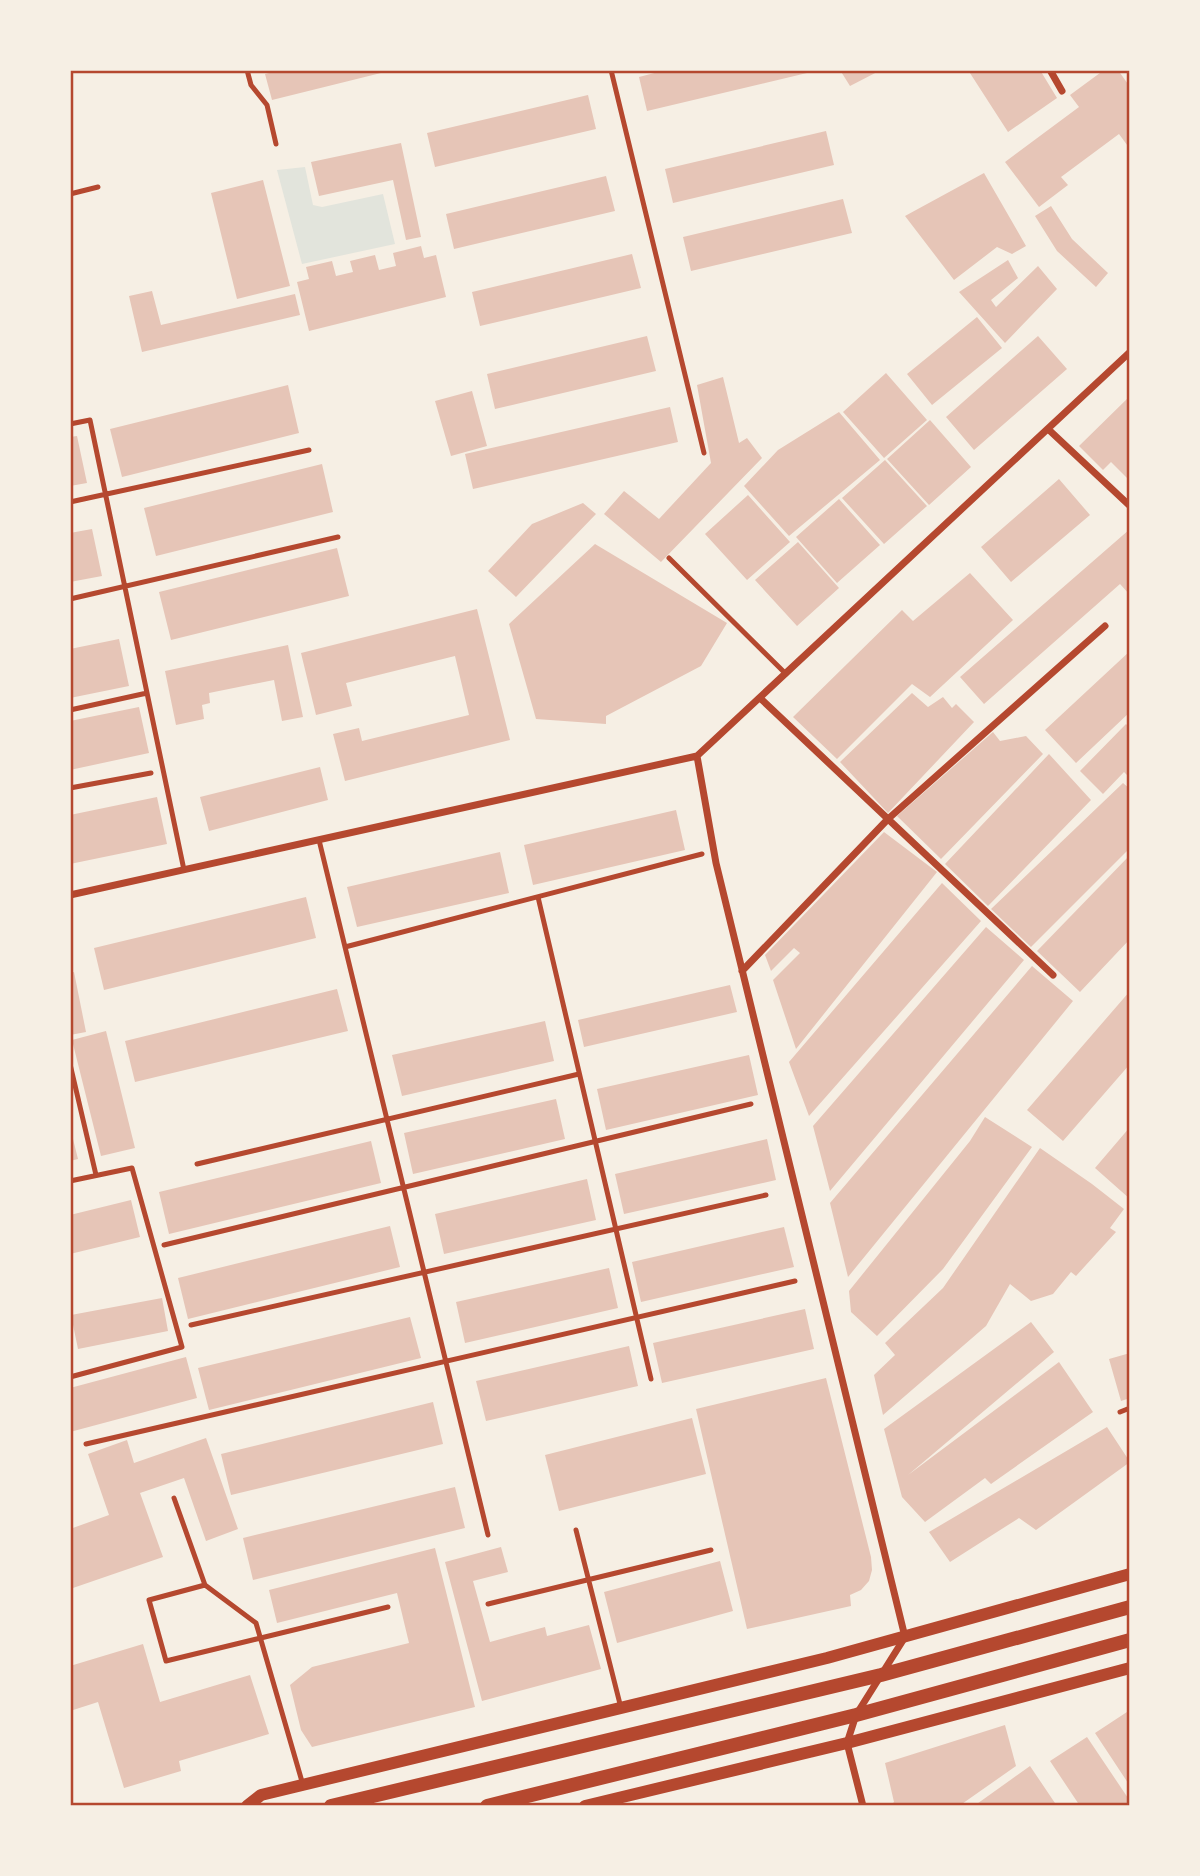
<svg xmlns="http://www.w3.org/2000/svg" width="1200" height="1876" viewBox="0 0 1200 1876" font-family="'IBM Plex Serif',serif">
<rect width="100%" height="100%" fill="#f6efe4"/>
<path fill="#e2e4dc" d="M305 167 313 205 322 207 383 194 395 244 302 264 277 170Z"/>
<path fill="#e6c5b7" d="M282 70H389V71L272 100 265 74Z
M666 70H807V73L647 111 639 77Z
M840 70H881L850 86Z
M968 70H1040L1057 98 1008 132Z
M1104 70H1118L1130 87V149L1119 134 1061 177 1068 185 1039 207 1005 162 1079 107 1070 95Z
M588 95 596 129 435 167 427 133Z
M826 131 834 165 673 203 665 169Z
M401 143 421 237 406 240 393 180 319 196 311 162Z
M984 173 1026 246 1012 254 997 247 954 280 905 216Z
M606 176 615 211 454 249 446 214Z
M263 180 290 286 237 299 211 193Z
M843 199 852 233 691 271 683 237Z
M1051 206 1072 239 1108 273 1096 287 1057 251 1035 216Z
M421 246 424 258 436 255 446 297 309 331 297 282 309 279 306 267 332 261 336 276 353 272 350 261 375 255 379 270 396 266 393 253Z
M632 254 641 288 480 326 472 292Z
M1008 260 1018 278 991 300 996 307 1038 266 1057 289 1005 343 959 292Z
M152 291 161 325 295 294 300 315 142 352 129 296Z
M977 317 1002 348 932 405 907 374Z
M647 336 656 371 495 409 487 374Z
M1038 336 1067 369 974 450 946 417Z
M886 373 927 420 884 458 843 412Z
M723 377 739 443 747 438 762 458 661 562 604 514 624 491 659 519 711 463 697 385Z
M288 385 299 433 122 477 110 429Z
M472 391 487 446 451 456 435 401Z
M1130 396V481L1111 462 1103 470 1079 446Z
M670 407 678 442 473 489 465 454Z
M839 412 880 460 789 536 744 486 778 450Z
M930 420 971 467 929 505 887 459Z
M77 436 87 483 70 486V437Z
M885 460 927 506 884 544 842 498Z
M322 464 333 512 156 556 144 508Z
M1059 479 1090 515 1011 582 981 547Z
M748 495 790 542 747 580 705 534Z
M839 499 880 545 837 583 796 537Z
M583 503 596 514 516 597 488 571 532 524Z
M92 529 102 576 70 582V533Z
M1130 529V595L1120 584 984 704 960 677Z
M798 542 839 588 797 626 755 580Z
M595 544 727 623 701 666 606 716V724L536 719 509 624Z
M337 548 349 596 171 640 159 592Z
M970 573 1013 620 930 697 912 684 837 759 793 717 902 610 913 621Z
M477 609 510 740 345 781 333 734 359 728 362 741 469 715 455 656 346 683 352 706 316 715 301 653Z
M119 639 129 686 70 698V649Z
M288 645 303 717 282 721 274 680 209 693 210 703 202 705 204 719 176 725 165 671Z
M1130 651V712L1076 763 1045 730Z
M912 693 928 707 943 697 952 708 956 704 974 722 888 813 840 762Z
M139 707 149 753 70 770V721Z
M1126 724 1130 728V778L1124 772 1103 794 1080 771Z
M993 732 1000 741 1026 736 1043 754 941 859 897 816Z
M1049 754 1091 800 988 906 945 864Z
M320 767 328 800 209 831 200 797Z
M1123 783 1130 789V848L1031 947 991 909Z
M157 797 167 844 70 864V815Z
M676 810 685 850 533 885 524 845Z
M884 832 937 872 796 1049 773 980 800 953 794 948 771 971 765 955Z
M500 852 509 893 357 927 347 887Z
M1130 855V939L1080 992 1037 951Z
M942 883 981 921 809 1116 789 1062Z
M306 897 316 938 104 990 94 948Z
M986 927 1024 960 830 1191 813 1126Z
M1032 966 1073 1001 848 1277 830 1203Z
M74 972 86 1032 70 1035V973Z
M730 985 737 1012 584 1047 578 1020Z
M337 989 348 1031 135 1082 125 1041Z
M1130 991V1064L1063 1141 1027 1110Z
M545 1021 554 1061 402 1096 392 1055Z
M106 1031 135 1148 101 1156 72 1040Z
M749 1055 758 1095 606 1130 597 1089Z
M556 1099 565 1139 413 1174 404 1133Z
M985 1117 1032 1147 943 1269 877 1336 851 1312 849 1291 970 1141Z
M70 1127 78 1159 70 1161Z
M1130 1127V1199L1095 1168Z
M767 1139 776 1180 624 1214 615 1174Z
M371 1141 381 1183 169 1234 159 1192Z
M1040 1148 1092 1184 1124 1209 1110 1228 1116 1232 1076 1276 1071 1272 1053 1294 1031 1301 1010 1284 986 1326 883 1415 874 1375 895 1355 885 1343 943 1288Z
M587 1179 596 1220 444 1254 435 1214Z
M131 1200 140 1237 70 1254V1215Z
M390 1226 400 1267 188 1319 178 1278Z
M784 1227 794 1267 641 1302 632 1262Z
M609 1268 618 1308 465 1343 456 1302Z
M162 1298 168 1331 78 1349 71 1315Z
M805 1309 814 1349 662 1383 653 1343Z
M410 1317 421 1358 209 1410 198 1368Z
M1031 1322 1054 1352 908 1475 1059 1362 1093 1412 991 1484 985 1478 925 1522 902 1497 884 1429Z
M629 1346 638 1386 486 1421 476 1381Z
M1130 1353V1398L1121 1401 1109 1359Z
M186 1357 197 1398 70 1432V1388Z
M826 1378 871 1557 872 1570 869 1581 861 1590 850 1595 851 1606 747 1629 696 1409Z
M433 1402 443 1444 231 1495 221 1454Z
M692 1418 706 1474 559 1511 545 1455Z
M1107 1427 1130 1462 1036 1530 1019 1518 950 1562 929 1532Z
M206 1438 238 1529 206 1541 184 1478 140 1493 163 1557 70 1589V1529L109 1515 88 1454 127 1440 134 1463Z
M455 1487 465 1528 253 1580 243 1538Z
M501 1547 508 1572 473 1581 490 1642 545 1627 547 1636 589 1625 601 1669 482 1701 445 1562Z
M435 1548 475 1707 312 1747 301 1730 290 1685 312 1667 409 1643 397 1593 277 1623 269 1590Z
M720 1561 733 1611 617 1643 604 1592Z
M143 1644 160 1702 250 1675 269 1734 179 1761 181 1771 124 1788 98 1702 70 1711V1666Z
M1130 1710V1786L1095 1733Z
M1005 1725 1016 1766 959 1806H890L894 1802 885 1763Z
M1087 1737 1130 1801V1806H1080L1050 1761Z
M1030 1766 1057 1806H974Z"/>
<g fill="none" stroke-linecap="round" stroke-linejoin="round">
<path stroke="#b5482f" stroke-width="5" d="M247 70 251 85 267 105 276 144
M611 70 704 453
M70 194 98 187
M70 424 90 420 184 870
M70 502 309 450
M669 558 786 674
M70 599 338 537
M70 710 147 693
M70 788 151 773
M319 840 488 1535
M538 897 651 1379
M345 947 702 854
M70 1064 96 1175
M197 1164 579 1074
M70 1181 132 1168 182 1347 70 1377
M164 1245 751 1104
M191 1325 766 1195
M1120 1412 1130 1408
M86 1444 795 1281
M174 1498 205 1585 256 1623 303 1785
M576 1530 621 1708
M205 1585 149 1600 166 1661 388 1607
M488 1604 711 1550"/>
<path stroke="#b5482f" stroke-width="7" d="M1050 70 1062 91
M1048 429 1130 506
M760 698 1053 975
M697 756 716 863 905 1637 856 1715 847 1743 863 1806
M70 895 697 756 1130 352
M742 971 888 819 1105 626"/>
<path stroke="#b5482f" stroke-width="12" d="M247 1806 261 1795 827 1658 1130 1574
M585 1806 847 1743 1130 1668"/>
<path stroke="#b5482f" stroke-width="14" d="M331 1806 881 1675 1130 1607
M487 1806 856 1715 1130 1640"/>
</g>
<rect width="1200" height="1876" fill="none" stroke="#f6efe4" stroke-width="144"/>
<rect x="72" y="72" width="1056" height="1732" fill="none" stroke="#b5482f" stroke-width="2.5"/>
</svg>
